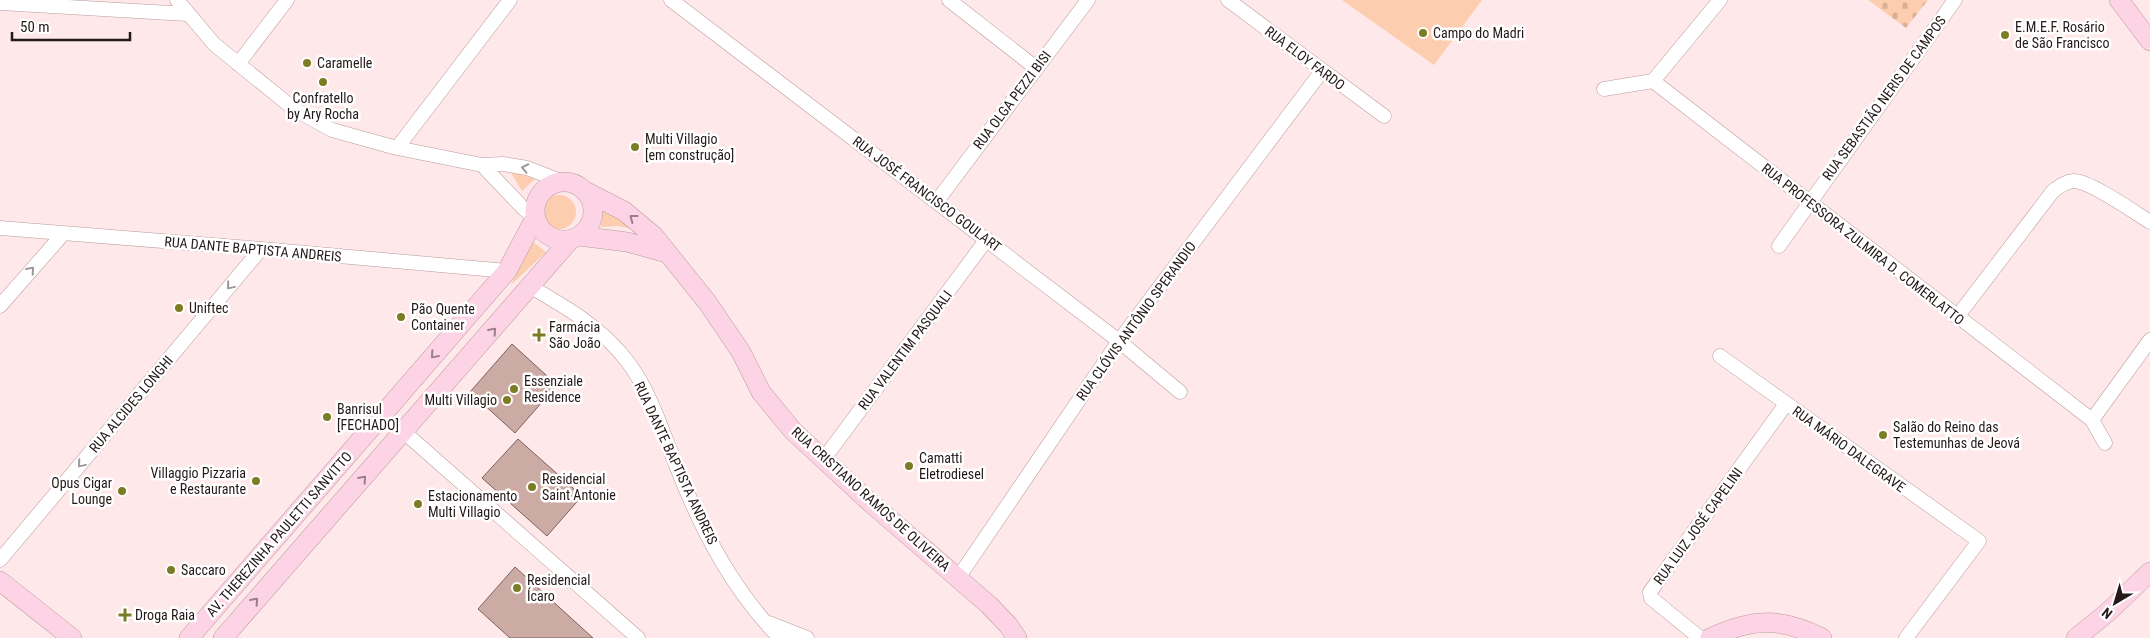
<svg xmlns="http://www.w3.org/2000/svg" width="2150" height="638" viewBox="0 0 2150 638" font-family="'Roboto Condensed',sans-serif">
<defs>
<pattern id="cemetery-stones" width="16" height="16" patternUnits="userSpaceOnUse" patternTransform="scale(1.25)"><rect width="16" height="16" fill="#fdcdaf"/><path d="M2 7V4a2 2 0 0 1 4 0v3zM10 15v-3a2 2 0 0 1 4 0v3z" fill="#d9af96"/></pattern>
</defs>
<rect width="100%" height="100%" fill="#fee8e9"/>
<path fill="#fdcdaf" d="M1342 0H1482L1434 65Z
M510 171 535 179 522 191Z
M542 212a17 17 0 1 1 34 0a17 17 0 1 1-34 0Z
M602 206 641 231 619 226 601 227Z
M532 241 546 252 511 285Z"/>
<path fill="url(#cemetery-stones)" d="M1868 0H1928L1906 28Z"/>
<path fill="#cbaba3" stroke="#7e615a" d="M512 344 557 385 515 433 470 392Z
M518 439 582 496 547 536 482 478Z
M515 567 593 638H510L478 609Z"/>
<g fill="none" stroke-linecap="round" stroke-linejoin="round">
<defs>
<path id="street" d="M177 0 214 44 294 109 332 130 397 148 482 165 503 164 527 168 566 183
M671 0 1119 341 1180 392
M949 0 1036 68
M1228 0 1384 116
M0 3 187 14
M238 64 287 0
M1653 81 1720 0
M1604 89 1653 81 2092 420 2105 443
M397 148 510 0
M482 165 524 209 535 216
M937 201 1088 0
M0 228 261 249 507 271
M1779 246 1955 0
M531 287C566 307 602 328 627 361 651 392 663 434 678 470 702 531 733 591 780 638
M0 306 63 234
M1957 317 2053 191C2060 186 2065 182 2074 181 2090 181 2134 212 2150 222
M1720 356 1979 541 1906 638
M2092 420 2150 340
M404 432 638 638
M823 460 987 239
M0 560 261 249
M958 578 1119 341 1322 71
M769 623 807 638
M1700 638 1651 598 1650 592 1786 404"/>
<path id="secondary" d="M2119 0 2150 41
M535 211a29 29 0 1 1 58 0a29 29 0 1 1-58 0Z
M583 190 624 211 654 236 707 302 741 352 761 392 793 431 872 504 989 605 1008 625 1017 638
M579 236 627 242 667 253
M0 581 72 638
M189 638 507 271 535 218
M223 638 571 239
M1710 638C1752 618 1780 617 1822 638
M2076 638 2107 613 2150 572"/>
</defs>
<use href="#street" stroke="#ba9a9b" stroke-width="15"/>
<use href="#secondary" stroke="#ba9a9b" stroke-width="20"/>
<use href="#street" stroke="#fff" stroke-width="14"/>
<use href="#secondary" stroke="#fdd4e5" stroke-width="19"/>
</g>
<defs><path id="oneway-chevron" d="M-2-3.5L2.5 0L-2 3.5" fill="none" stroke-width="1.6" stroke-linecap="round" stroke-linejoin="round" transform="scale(1.25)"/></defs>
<g stroke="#9c9798">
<use href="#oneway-chevron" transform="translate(525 168) rotate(-168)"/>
<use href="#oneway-chevron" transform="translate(31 270) rotate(-49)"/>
<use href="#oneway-chevron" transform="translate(230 286) rotate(130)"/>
<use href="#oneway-chevron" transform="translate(81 464) rotate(130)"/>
</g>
<g stroke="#9b7f89">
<use href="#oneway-chevron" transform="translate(633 218) rotate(-143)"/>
<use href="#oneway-chevron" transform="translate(493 331) rotate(-49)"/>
<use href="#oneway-chevron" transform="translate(434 355) rotate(131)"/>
<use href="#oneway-chevron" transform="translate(363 479) rotate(-49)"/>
<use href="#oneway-chevron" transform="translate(255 601) rotate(-49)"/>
</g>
<g fill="#7c7c24" stroke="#fff" stroke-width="2">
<circle cx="1423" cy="33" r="5"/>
<circle cx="2005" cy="35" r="5"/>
<circle cx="307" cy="63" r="5"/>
<circle cx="323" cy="82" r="5"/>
<circle cx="635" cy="147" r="5"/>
<circle cx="179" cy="308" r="5"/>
<circle cx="401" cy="317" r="5"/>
<path d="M536.5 327.5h5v5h5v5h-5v5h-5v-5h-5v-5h5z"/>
<circle cx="514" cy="389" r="5"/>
<circle cx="507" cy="400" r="5"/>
<circle cx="327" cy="417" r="5"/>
<circle cx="1883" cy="435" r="5"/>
<circle cx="909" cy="466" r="5"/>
<circle cx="256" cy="481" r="5"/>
<circle cx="532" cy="487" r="5"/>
<circle cx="122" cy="491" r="5"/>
<circle cx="418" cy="504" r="5"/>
<circle cx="171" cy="570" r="5"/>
<circle cx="517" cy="588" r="5"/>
<path d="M122.5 607.5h5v5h5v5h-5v5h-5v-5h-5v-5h5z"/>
</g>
<g text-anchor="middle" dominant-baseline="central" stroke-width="5" stroke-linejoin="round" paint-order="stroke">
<g font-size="14" fill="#241819" stroke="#fff" text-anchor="start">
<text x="2015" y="27">E.M.E.F. Rosário<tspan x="2015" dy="16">de São Francisco</tspan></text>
<text x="1433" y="33">Campo do Madri</text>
<text x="317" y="63">Caramelle</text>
<text x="323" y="98" text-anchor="middle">Confratello<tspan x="323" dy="16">by Ary Rocha</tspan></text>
<text x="645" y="139">Multi Villagio<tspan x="645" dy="16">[em construção]</tspan></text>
<text x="189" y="308">Uniftec</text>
<text x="411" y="309">Pão Quente<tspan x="411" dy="16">Container</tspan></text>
<text x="549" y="327">Farmácia<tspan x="549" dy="16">São João</tspan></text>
<text x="524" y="381">Essenziale<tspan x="524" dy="16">Residence</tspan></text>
<text x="497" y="400" text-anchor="end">Multi Villagio</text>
<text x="337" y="409">Banrisul<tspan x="337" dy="16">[FECHADO]</tspan></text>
<text x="1893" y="427">Salão do Reino das<tspan x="1893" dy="16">Testemunhas de Jeová</tspan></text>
<text x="919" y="458">Camatti<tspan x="919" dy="16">Eletrodiesel</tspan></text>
<text x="246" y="473" text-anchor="end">Villaggio Pizzaria<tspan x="246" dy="16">e Restaurante</tspan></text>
<text x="542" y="479">Residencial<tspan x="542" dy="16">Saint Antonie</tspan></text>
<text x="112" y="483" text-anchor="end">Opus Cigar<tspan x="112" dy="16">Lounge</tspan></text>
<text x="428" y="496">Estacionamento<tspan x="428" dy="16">Multi Villagio</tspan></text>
<text x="181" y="570">Saccaro</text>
<text x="527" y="580">Residencial<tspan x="527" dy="16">Ícaro</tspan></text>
<text x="135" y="615">Droga Raia</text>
</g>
<g font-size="14" fill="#241819" stroke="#fff">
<text transform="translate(1305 58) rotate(37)">RUA ELOY FARDO</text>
<text transform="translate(1884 98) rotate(-54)">RUA SEBASTIÃO NERIS DE CAMPOS</text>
<text transform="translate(1012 100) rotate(-53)">RUA OLGA PEZZI BISI</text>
<text transform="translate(927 194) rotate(37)">RUA JOSÉ FRANCISCO GOULART</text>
<text transform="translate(1863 244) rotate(38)">RUA PROFESSORA ZULMIRA D. COMERLATTO</text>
<text transform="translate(253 249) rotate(5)">RUA DANTE BAPTISTA ANDREIS</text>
<text transform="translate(1136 321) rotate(-54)">RUA CLÓVIS ANTÔNIO SPERANDIO</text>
<text transform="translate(905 350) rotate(-53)">RUA VALENTIM PASQUALI</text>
<text transform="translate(131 404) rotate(-50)">RUA ALCIDES LONGHI</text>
<text transform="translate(1849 449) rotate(36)">RUA MÁRIO DALEGRAVE</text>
<text transform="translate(676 463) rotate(65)">RUA DANTE BAPTISTA ANDREIS</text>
<text transform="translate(871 499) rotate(42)">RUA CRISTIANO RAMOS DE OLIVEIRA</text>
<text transform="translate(1698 526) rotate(-54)">RUA LUIZ JOSÉ CAPELINI</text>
<text transform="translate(279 534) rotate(-49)">AV. THEREZINHA PAULETTI SANVITTO</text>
</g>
</g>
<g transform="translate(2115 603) rotate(218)" stroke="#ffffff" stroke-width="4" paint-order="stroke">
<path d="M0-4L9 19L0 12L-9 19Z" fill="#241819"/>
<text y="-8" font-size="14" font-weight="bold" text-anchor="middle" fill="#241819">N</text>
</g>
<path d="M12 32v8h118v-8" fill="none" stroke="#241819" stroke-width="2.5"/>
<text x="20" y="32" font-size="15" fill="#241819" stroke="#ffffff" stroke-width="4" paint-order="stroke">50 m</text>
</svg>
